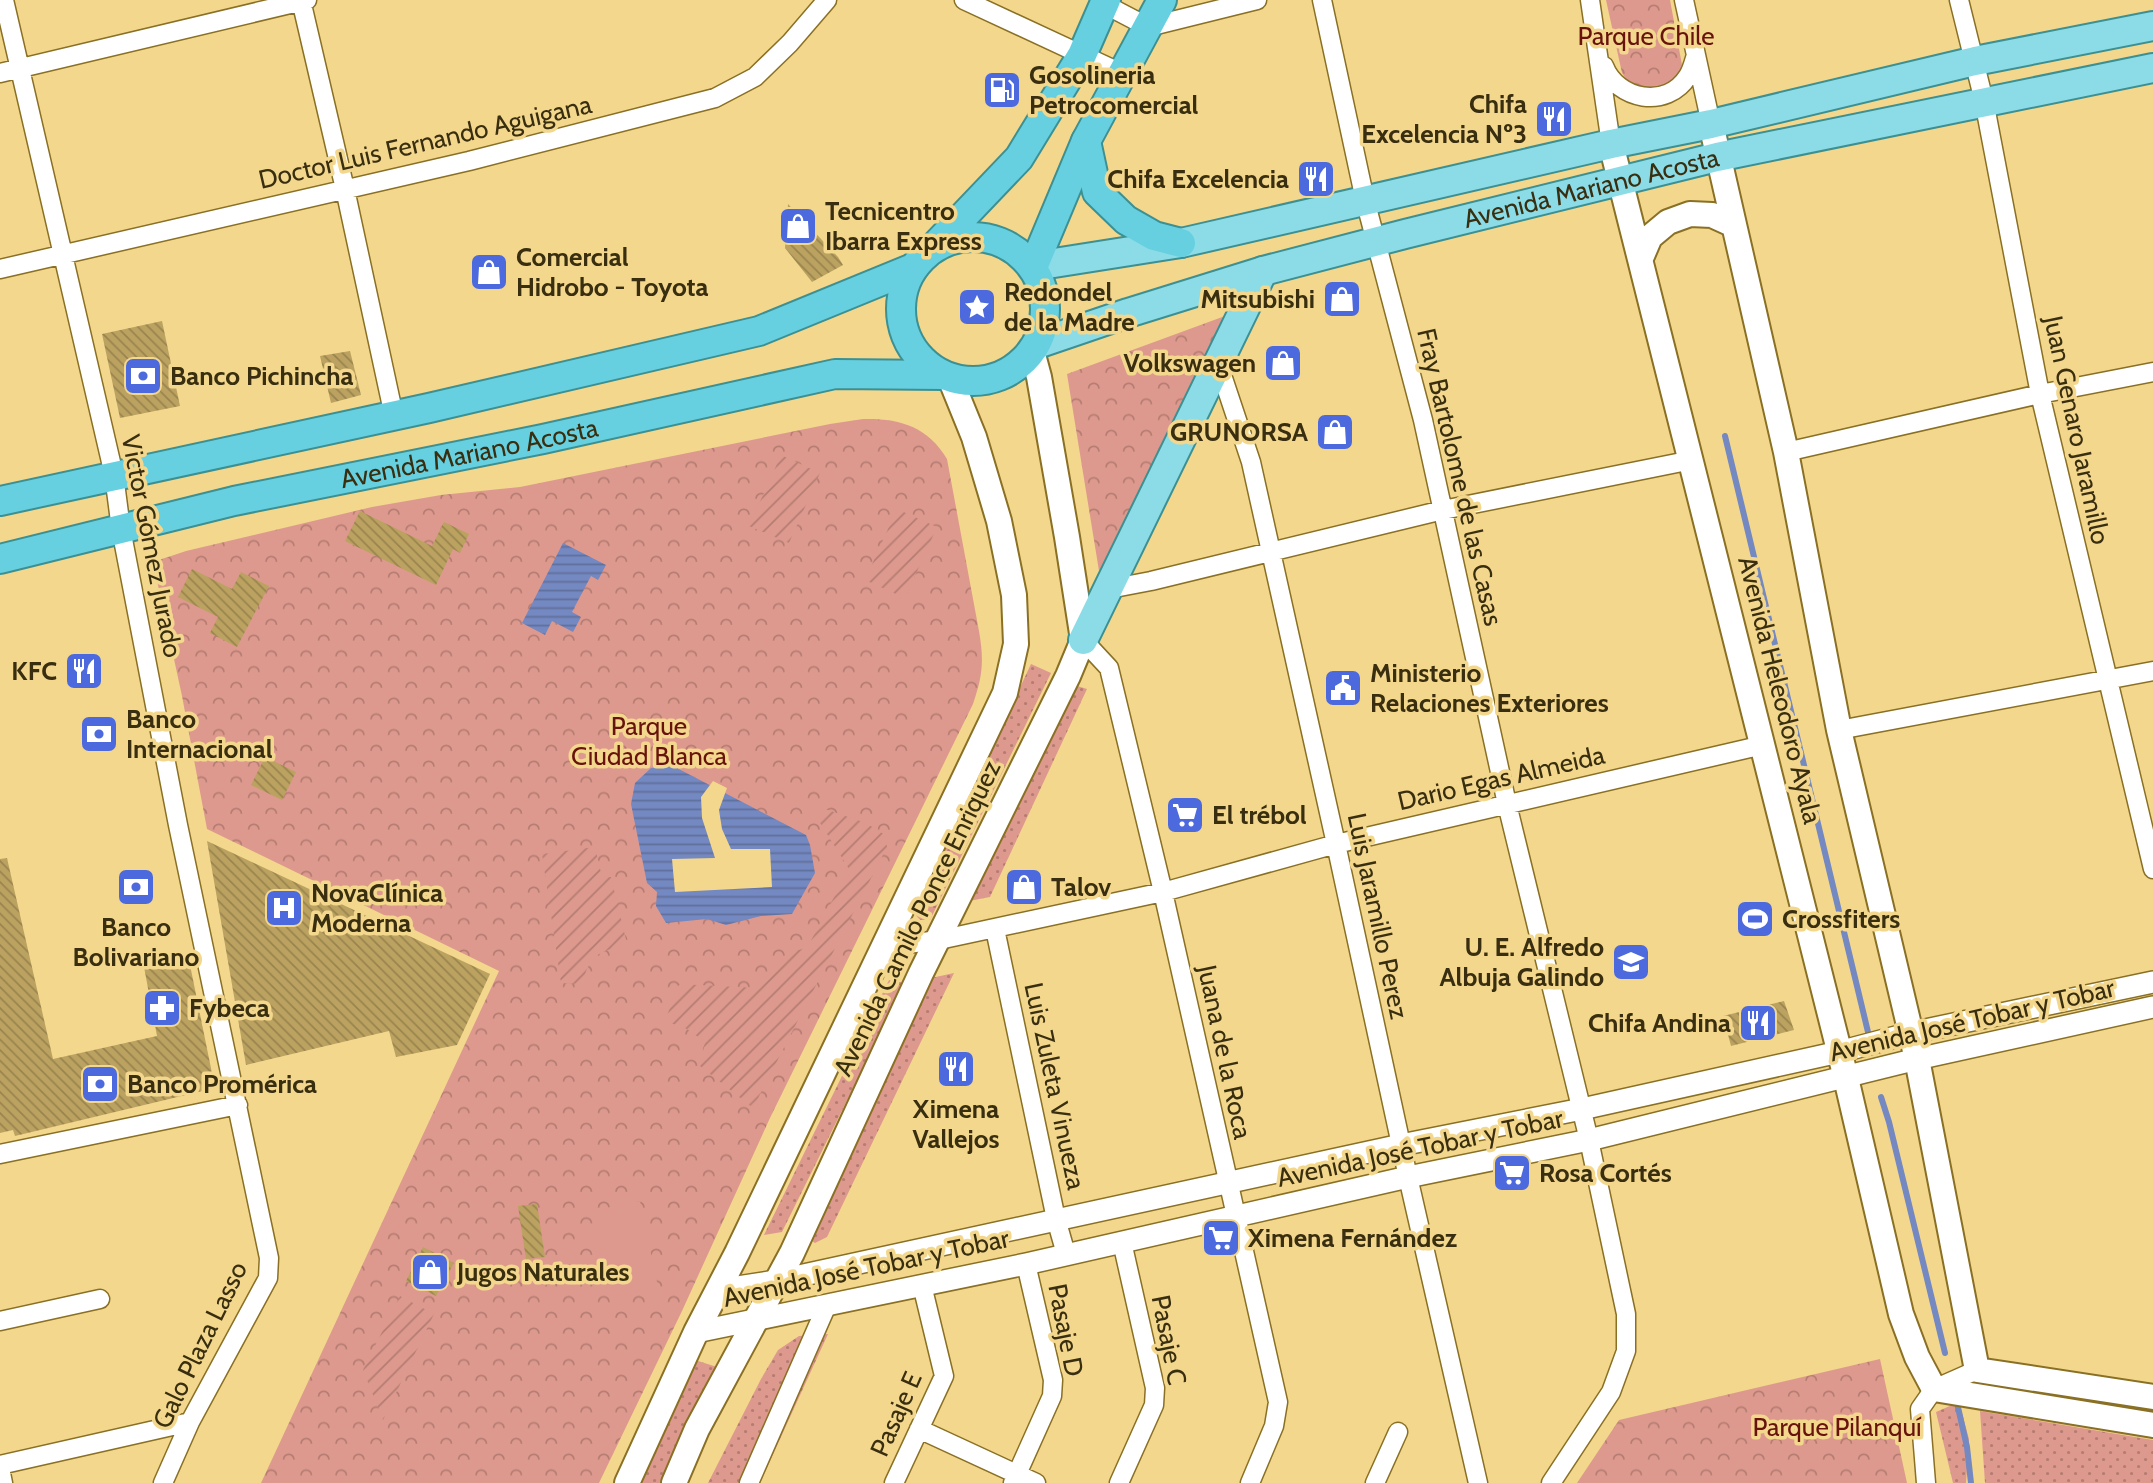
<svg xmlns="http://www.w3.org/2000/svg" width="2153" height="1483" viewBox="0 0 2153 1483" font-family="Cabin,sans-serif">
<defs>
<pattern id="grass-dots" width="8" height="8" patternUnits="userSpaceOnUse" patternTransform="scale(1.75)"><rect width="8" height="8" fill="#de998e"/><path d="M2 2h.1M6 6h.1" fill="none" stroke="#b57d72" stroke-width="1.8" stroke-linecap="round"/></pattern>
<pattern id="park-crowns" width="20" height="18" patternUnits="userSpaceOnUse" patternTransform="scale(1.75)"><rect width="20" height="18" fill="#de998e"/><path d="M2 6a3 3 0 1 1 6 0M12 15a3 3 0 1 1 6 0" fill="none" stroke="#b57d72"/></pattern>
<pattern id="garden-furrows" width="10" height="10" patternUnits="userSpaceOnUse" patternTransform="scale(1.75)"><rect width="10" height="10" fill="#de998e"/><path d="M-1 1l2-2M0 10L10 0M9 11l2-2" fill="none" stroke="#b57d72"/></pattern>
<pattern id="water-rules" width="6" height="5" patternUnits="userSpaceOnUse" patternTransform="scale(1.75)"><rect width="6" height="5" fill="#7488c1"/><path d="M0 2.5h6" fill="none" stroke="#60709b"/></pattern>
<pattern id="building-back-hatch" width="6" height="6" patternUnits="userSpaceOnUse" patternTransform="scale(1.75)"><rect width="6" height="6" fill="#bba260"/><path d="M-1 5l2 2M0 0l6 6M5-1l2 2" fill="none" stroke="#99844e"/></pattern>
</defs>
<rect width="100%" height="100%" fill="#f3d78d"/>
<path fill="url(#grass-dots)" d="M1031 664 1051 673 930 920H920L914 913Z
M1074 685 1087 689 990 897 969 901Z
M954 973 827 1237 815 1243 806 1237 931 978Z
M889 980 905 983 782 1232 764 1235Z
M828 1334 760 1483H708L761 1379 778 1350 799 1336Z
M695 1360 717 1367 662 1483H639Z
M1959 1402 1969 1439 1966 1483H1953L1936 1412Z
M1980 1411 2153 1440V1483H1985Z"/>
<path fill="url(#park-crowns)" d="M1606 0H1670L1682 65 1679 76 1658 93 1632 88 1622 73Z
M1225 316 1227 332 1099 571 1067 374Z
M863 419C898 418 928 426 947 459L979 631C984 660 983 675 973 704L770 1118 682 1311 599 1483H261L499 971 207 829 182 696 153 562 186 551 372 507 441 495 520 487 830 424Z
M1880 1359 1907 1483H1577L1619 1420Z"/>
<path fill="url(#garden-furrows)" d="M781 455 820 473 789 543 749 526Z
M897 509 937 527 905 598 865 580Z
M822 808 866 823 885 835 887 847 753 1108 700 1066 705 1042 687 1029 665 1021 679 984 758 988 794 951 807 948 849 869 817 818Z
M595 847 602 877H611L627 944C597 953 591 953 582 984L561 983 542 854Z
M400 1296 434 1314 383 1420 363 1370Z"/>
<path fill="#de998e" d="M640 1201 658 1287 609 1297 591 1211Z"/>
<path fill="url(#water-rules)" d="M563 543 606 565 598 580 591 576 572 612 581 617 573 632 552 621 545 635 522 623Z
M671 765 806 835 810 845 815 873 792 914 761 916 726 925 707 919 666 923 656 906 657 892 647 883 631 804 635 783 651 768Z"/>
<path fill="#f3d78d" d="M713 781 727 788 719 810 722 829 731 849H770L772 887 675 892 672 859 715 858 702 818 701 797Z"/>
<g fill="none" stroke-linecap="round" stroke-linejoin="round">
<path stroke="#7488c1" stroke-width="6" d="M1725 436 1868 1032
M1881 1097 1889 1122 1945 1353
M1957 1403 1967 1447 1971 1483"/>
</g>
<path fill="url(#building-back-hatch)" d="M788 204 838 257 843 265 812 282 785 248Z
M162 321 180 406 120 418 102 334Z
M350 351 361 395 331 403 320 356Z
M360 511 432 546 444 522 469 534 460 553 453 549 436 585 345 541Z
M192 569 232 589 241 572 269 586 237 647 210 633 218 617 178 597Z
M265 757 296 772 282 800 251 785Z
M207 841 490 974 457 1045 396 1057 389 1031 246 1065Z
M7 858 53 1059 157 1036 144 967 189 960 215 1088 15 1136 13 1130 0 1133V859Z
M1784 1001 1794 1030 1731 1046 1723 1016Z
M537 1204 545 1257 526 1259 518 1206Z
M423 1247 454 1263 436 1296 406 1281Z"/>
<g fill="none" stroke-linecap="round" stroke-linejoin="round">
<defs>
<path id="minor" d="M4 0 114 475 121 529 178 825 269 1258 268 1278 190 1422 163 1483
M301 0 345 189 394 416
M964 0 1121 73
M1322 0 1365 200 1423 420 1507 804 1589 1140 1626 1314V1351L1611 1392 1551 1483
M1590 0 1611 144
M1684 0 1711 124
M1959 0 1984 101 2040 394 2153 869
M1104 4 1148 27 1257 0
M1604 66C1617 100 1667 110 1688 76 1692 70 1694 61 1696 55
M0 73 307 0
M0 269 469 161 715 98 755 77 790 43 827 0
M1218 363 1251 462 1336 844 1408 1177 1478 1483
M1786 452 2040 394 2153 372
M1109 589 1151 581 1443 510 1692 460
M1083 640 1109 668 1163 892 1278 1402 1274 1426 1250 1483
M1839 730 2153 671
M995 929 1056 1219 1066 1254
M883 947 939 940 1163 892 1336 844 1763 745
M0 1154 238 1105
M0 1321 100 1299
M919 1429 1036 1483
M0 1465 190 1422
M0 1468 3 1483
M749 1483 827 1305
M894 1483 944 1376 922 1285
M1013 1483 1052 1396 1053 1380 1026 1264
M1119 1483 1154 1405 1155 1388 1122 1242
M1375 1483 1398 1432
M1926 1483 1920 1409 1934 1389 1977 1370"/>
<path id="tertiary" d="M718 1290 776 1281 1401 1145 1582 1109 1839 1052 1911 1033 2153 982
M696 1332 1026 1264 1408 1177 1589 1140 1917 1059 2153 1007"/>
<path id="secondary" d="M1711 124 1786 452 1839 730 1917 1059 1977 1370 2153 1397
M1611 144 1846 1078 1901 1314 1917 1357 1934 1389 2153 1425
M1641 258 1650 237 1668 222 1690 214 1712 215 1734 225
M627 1483 696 1332 737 1253 1005 693 1016 644 1014 595 999 521 974 437 950 378
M674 1483 697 1429 792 1253 921 973 1068 676 1083 640 1067 537 1039 377 1032 351"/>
<g id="primary">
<path d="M1035 266 1181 243 1611 144 1711 124 1975 61 2153 26"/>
<path id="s1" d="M1037 344 1128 313 1263 271 1405 234 1717 157 2153 68"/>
<path d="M1083 640 1263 271"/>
</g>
<g id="trunk">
<path d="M1086 141 1097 192 1126 220 1154 236 1181 243"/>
<circle cx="973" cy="309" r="72"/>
<path d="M936 245 1019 158 1082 55 1106 0"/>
<path d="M1034 265 1086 141 1162 0"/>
<path d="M0 501 429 408 759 331 913 268"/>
<path id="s2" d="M0 559 234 501 543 439 835 374 943 375"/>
</g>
</defs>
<use href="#minor" stroke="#8a7024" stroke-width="21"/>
<use href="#tertiary" stroke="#8a7024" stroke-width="24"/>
<use href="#secondary" stroke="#8a7024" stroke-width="28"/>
<use href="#primary" stroke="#3d9092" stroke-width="32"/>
<use href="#trunk" stroke="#3d9092" stroke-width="32"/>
<use href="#minor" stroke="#fff" stroke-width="18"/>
<use href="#tertiary" stroke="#fff" stroke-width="21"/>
<use href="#secondary" stroke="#fff" stroke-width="24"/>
<use href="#primary" stroke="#8cdce8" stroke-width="28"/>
<use href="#trunk" stroke="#66d0e0" stroke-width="28"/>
</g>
<defs>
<symbol id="fuel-square" viewBox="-11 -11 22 22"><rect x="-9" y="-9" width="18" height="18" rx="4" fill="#4c6ade" stroke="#f3d78d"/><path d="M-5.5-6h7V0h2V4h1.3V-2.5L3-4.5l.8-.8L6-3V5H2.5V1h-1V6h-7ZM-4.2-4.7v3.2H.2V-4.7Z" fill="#fff"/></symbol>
<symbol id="restaurant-square" viewBox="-11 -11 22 22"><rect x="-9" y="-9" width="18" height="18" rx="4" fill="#4c6ade" stroke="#f3d78d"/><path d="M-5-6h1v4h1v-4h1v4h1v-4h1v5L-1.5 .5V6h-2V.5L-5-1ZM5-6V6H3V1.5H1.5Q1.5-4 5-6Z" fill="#fff"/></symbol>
<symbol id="shop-square" viewBox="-11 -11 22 22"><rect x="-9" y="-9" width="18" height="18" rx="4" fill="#4c6ade" stroke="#f3d78d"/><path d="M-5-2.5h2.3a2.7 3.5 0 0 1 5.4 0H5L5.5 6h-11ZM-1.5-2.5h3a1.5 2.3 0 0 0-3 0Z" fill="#fff"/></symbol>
<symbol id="sight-square" viewBox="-11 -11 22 22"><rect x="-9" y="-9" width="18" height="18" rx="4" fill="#4c6ade" stroke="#f3d78d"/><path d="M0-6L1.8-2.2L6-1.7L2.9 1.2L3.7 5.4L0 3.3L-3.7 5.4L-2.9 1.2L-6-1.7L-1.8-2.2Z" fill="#fff"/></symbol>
<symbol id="bank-square" viewBox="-11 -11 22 22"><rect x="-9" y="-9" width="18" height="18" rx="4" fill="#4c6ade" stroke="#f3d78d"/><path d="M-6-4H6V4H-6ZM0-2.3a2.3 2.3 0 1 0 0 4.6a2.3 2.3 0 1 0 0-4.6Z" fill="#fff"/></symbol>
<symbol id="civic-square" viewBox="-11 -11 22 22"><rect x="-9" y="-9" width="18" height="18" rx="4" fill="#4c6ade" stroke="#f3d78d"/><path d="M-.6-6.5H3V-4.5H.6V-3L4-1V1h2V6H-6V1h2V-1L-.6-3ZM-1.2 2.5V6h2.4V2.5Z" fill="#fff"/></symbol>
<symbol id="supermarket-square" viewBox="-11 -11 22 22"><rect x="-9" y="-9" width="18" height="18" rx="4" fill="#4c6ade" stroke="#f3d78d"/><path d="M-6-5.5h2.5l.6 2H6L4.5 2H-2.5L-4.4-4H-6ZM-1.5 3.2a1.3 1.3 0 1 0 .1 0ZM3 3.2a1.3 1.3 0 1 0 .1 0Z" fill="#fff"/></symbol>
<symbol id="hospital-square" viewBox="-11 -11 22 22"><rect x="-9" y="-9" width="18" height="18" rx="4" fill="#4c6ade" stroke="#f3d78d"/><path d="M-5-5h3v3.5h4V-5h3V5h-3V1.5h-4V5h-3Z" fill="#fff"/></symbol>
<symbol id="stadium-square" viewBox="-11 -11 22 22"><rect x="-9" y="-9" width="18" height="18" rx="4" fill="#4c6ade" stroke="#f3d78d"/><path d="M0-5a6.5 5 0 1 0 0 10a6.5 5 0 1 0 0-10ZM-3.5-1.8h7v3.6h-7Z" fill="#fff"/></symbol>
<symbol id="school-square" viewBox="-11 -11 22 22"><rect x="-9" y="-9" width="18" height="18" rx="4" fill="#4c6ade" stroke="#f3d78d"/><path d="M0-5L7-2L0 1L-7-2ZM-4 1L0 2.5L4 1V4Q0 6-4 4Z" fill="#fff"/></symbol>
<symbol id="pharmacy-square" viewBox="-11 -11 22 22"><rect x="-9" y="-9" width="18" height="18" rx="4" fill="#4c6ade" stroke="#f3d78d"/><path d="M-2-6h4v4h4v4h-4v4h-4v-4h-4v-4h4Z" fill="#fff"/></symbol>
</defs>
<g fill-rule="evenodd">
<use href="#fuel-square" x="980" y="68" width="44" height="44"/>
<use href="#restaurant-square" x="1532" y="97" width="44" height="44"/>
<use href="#restaurant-square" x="1294" y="157" width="44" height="44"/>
<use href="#shop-square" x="776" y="204" width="44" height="44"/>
<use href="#shop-square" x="467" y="250" width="44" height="44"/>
<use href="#shop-square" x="1320" y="277" width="44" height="44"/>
<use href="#sight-square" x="955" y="285" width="44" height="44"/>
<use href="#shop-square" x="1261" y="341" width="44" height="44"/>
<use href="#bank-square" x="121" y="354" width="44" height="44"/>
<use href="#shop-square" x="1313" y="410" width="44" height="44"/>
<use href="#restaurant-square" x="62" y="649" width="44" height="44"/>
<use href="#civic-square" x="1321" y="666" width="44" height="44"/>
<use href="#bank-square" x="77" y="712" width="44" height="44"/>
<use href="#supermarket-square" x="1163" y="793" width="44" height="44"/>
<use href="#bank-square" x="114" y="865" width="44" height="44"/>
<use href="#shop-square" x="1002" y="865" width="44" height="44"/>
<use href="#hospital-square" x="262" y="886" width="44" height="44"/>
<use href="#stadium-square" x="1733" y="897" width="44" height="44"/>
<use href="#school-square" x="1609" y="940" width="44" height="44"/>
<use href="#pharmacy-square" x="140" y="986" width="44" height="44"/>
<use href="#restaurant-square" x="1736" y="1001" width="44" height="44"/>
<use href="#restaurant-square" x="934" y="1047" width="44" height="44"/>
<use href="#bank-square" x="78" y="1062" width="44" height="44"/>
<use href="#supermarket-square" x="1490" y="1151" width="44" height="44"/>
<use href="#supermarket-square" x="1199" y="1216" width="44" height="44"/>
<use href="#shop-square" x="408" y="1250" width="44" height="44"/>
</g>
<g text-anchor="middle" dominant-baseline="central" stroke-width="7" stroke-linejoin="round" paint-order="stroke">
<g font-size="26" fill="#68130d" stroke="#f3d78d">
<text x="1646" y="36">Parque Chile</text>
<text x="649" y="726">Parque<tspan x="649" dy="30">Ciudad Blanca</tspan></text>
<text x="1837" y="1427">Parque Pilanquí</text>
</g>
<g font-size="26" font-weight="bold" fill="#392e0f" stroke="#f3d78d" text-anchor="start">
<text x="1029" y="75">Gosolineria<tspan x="1029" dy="30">Petrocomercial</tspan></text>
<text x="1527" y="104" text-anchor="end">Chifa<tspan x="1527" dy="30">Excelencia Nº3</tspan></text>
<text x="1289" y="179" text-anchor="end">Chifa Excelencia</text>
<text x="825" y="211">Tecnicentro<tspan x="825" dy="30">Ibarra Express</tspan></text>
<text x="516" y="257">Comercial<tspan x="516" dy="30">Hidrobo - Toyota</tspan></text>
<text x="1004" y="292">Redondel<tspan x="1004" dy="30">de la Madre</tspan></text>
<text x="1315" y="299" text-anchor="end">Mitsubishi</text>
<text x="1256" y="363" text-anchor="end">Volkswagen</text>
<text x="170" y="376">Banco Pichincha</text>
<text x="1308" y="432" text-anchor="end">GRUNORSA</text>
<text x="57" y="671" text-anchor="end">KFC</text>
<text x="1370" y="673">Ministerio<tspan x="1370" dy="30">Relaciones Exteriores</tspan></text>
<text x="126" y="719">Banco<tspan x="126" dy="30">Internacional</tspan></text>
<text x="1212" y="815">El trébol</text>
<text x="1051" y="887">Talov</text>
<text x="311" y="893">NovaClínica<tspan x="311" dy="30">Moderna</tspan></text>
<text x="1782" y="919">Crossfiters</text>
<text x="136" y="927" text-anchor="middle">Banco<tspan x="136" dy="30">Bolivariano</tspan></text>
<text x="1604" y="947" text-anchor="end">U. E. Alfredo<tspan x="1604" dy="30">Albuja Galindo</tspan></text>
<text x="189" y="1008">Fybeca</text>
<text x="1731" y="1023" text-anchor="end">Chifa Andina</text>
<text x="127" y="1084">Banco Promérica</text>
<text x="956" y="1109" text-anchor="middle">Ximena<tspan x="956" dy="30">Vallejos</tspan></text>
<text x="1539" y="1173">Rosa Cortés</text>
<text x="1248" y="1238">Ximena Fernández</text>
<text x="457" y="1272">Jugos Naturales</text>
</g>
<g font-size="26" fill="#392e0f" stroke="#f3d78d">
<text transform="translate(425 142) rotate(-13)">Doctor Luis Fernando Aguigana</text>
<text stroke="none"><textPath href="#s1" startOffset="576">Avenida Mariano Acosta</textPath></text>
<text transform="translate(2077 430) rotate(78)">Juan Genaro Jaramillo</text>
<text stroke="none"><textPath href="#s2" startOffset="481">Avenida Mariano Acosta</textPath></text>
<text transform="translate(1460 477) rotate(77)">Fray Bartolome de las Casas</text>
<text transform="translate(152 546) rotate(79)">Victor Gómez Jurado</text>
<text transform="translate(1780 690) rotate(76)">Avenida Heleodoro Ayala</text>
<text transform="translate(1501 778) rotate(-13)">Dario Egas Almeida</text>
<text transform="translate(1378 916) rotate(78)">Luis Jaramillo Perez</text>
<text transform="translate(917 918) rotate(-64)">Avenida Camilo Ponce Enriquez</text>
<text transform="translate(1972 1020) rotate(-13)">Avenida José Tobar y Tobar</text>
<text transform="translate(1225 1052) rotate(78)">Juana de la Roca</text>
<text transform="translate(1055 1086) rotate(78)">Luis Zuleta Vinueza</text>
<text transform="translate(1420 1148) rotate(-12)">Avenida José Tobar y Tobar</text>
<text transform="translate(866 1268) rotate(-12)">Avenida José Tobar y Tobar</text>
<text transform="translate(1066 1330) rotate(79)">Pasaje D</text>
<text transform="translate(1169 1340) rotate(79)">Pasaje C</text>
<text transform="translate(200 1345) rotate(-64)">Galo Plaza Lasso</text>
<text transform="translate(896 1414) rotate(-66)">Pasaje E</text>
</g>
</g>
</svg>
